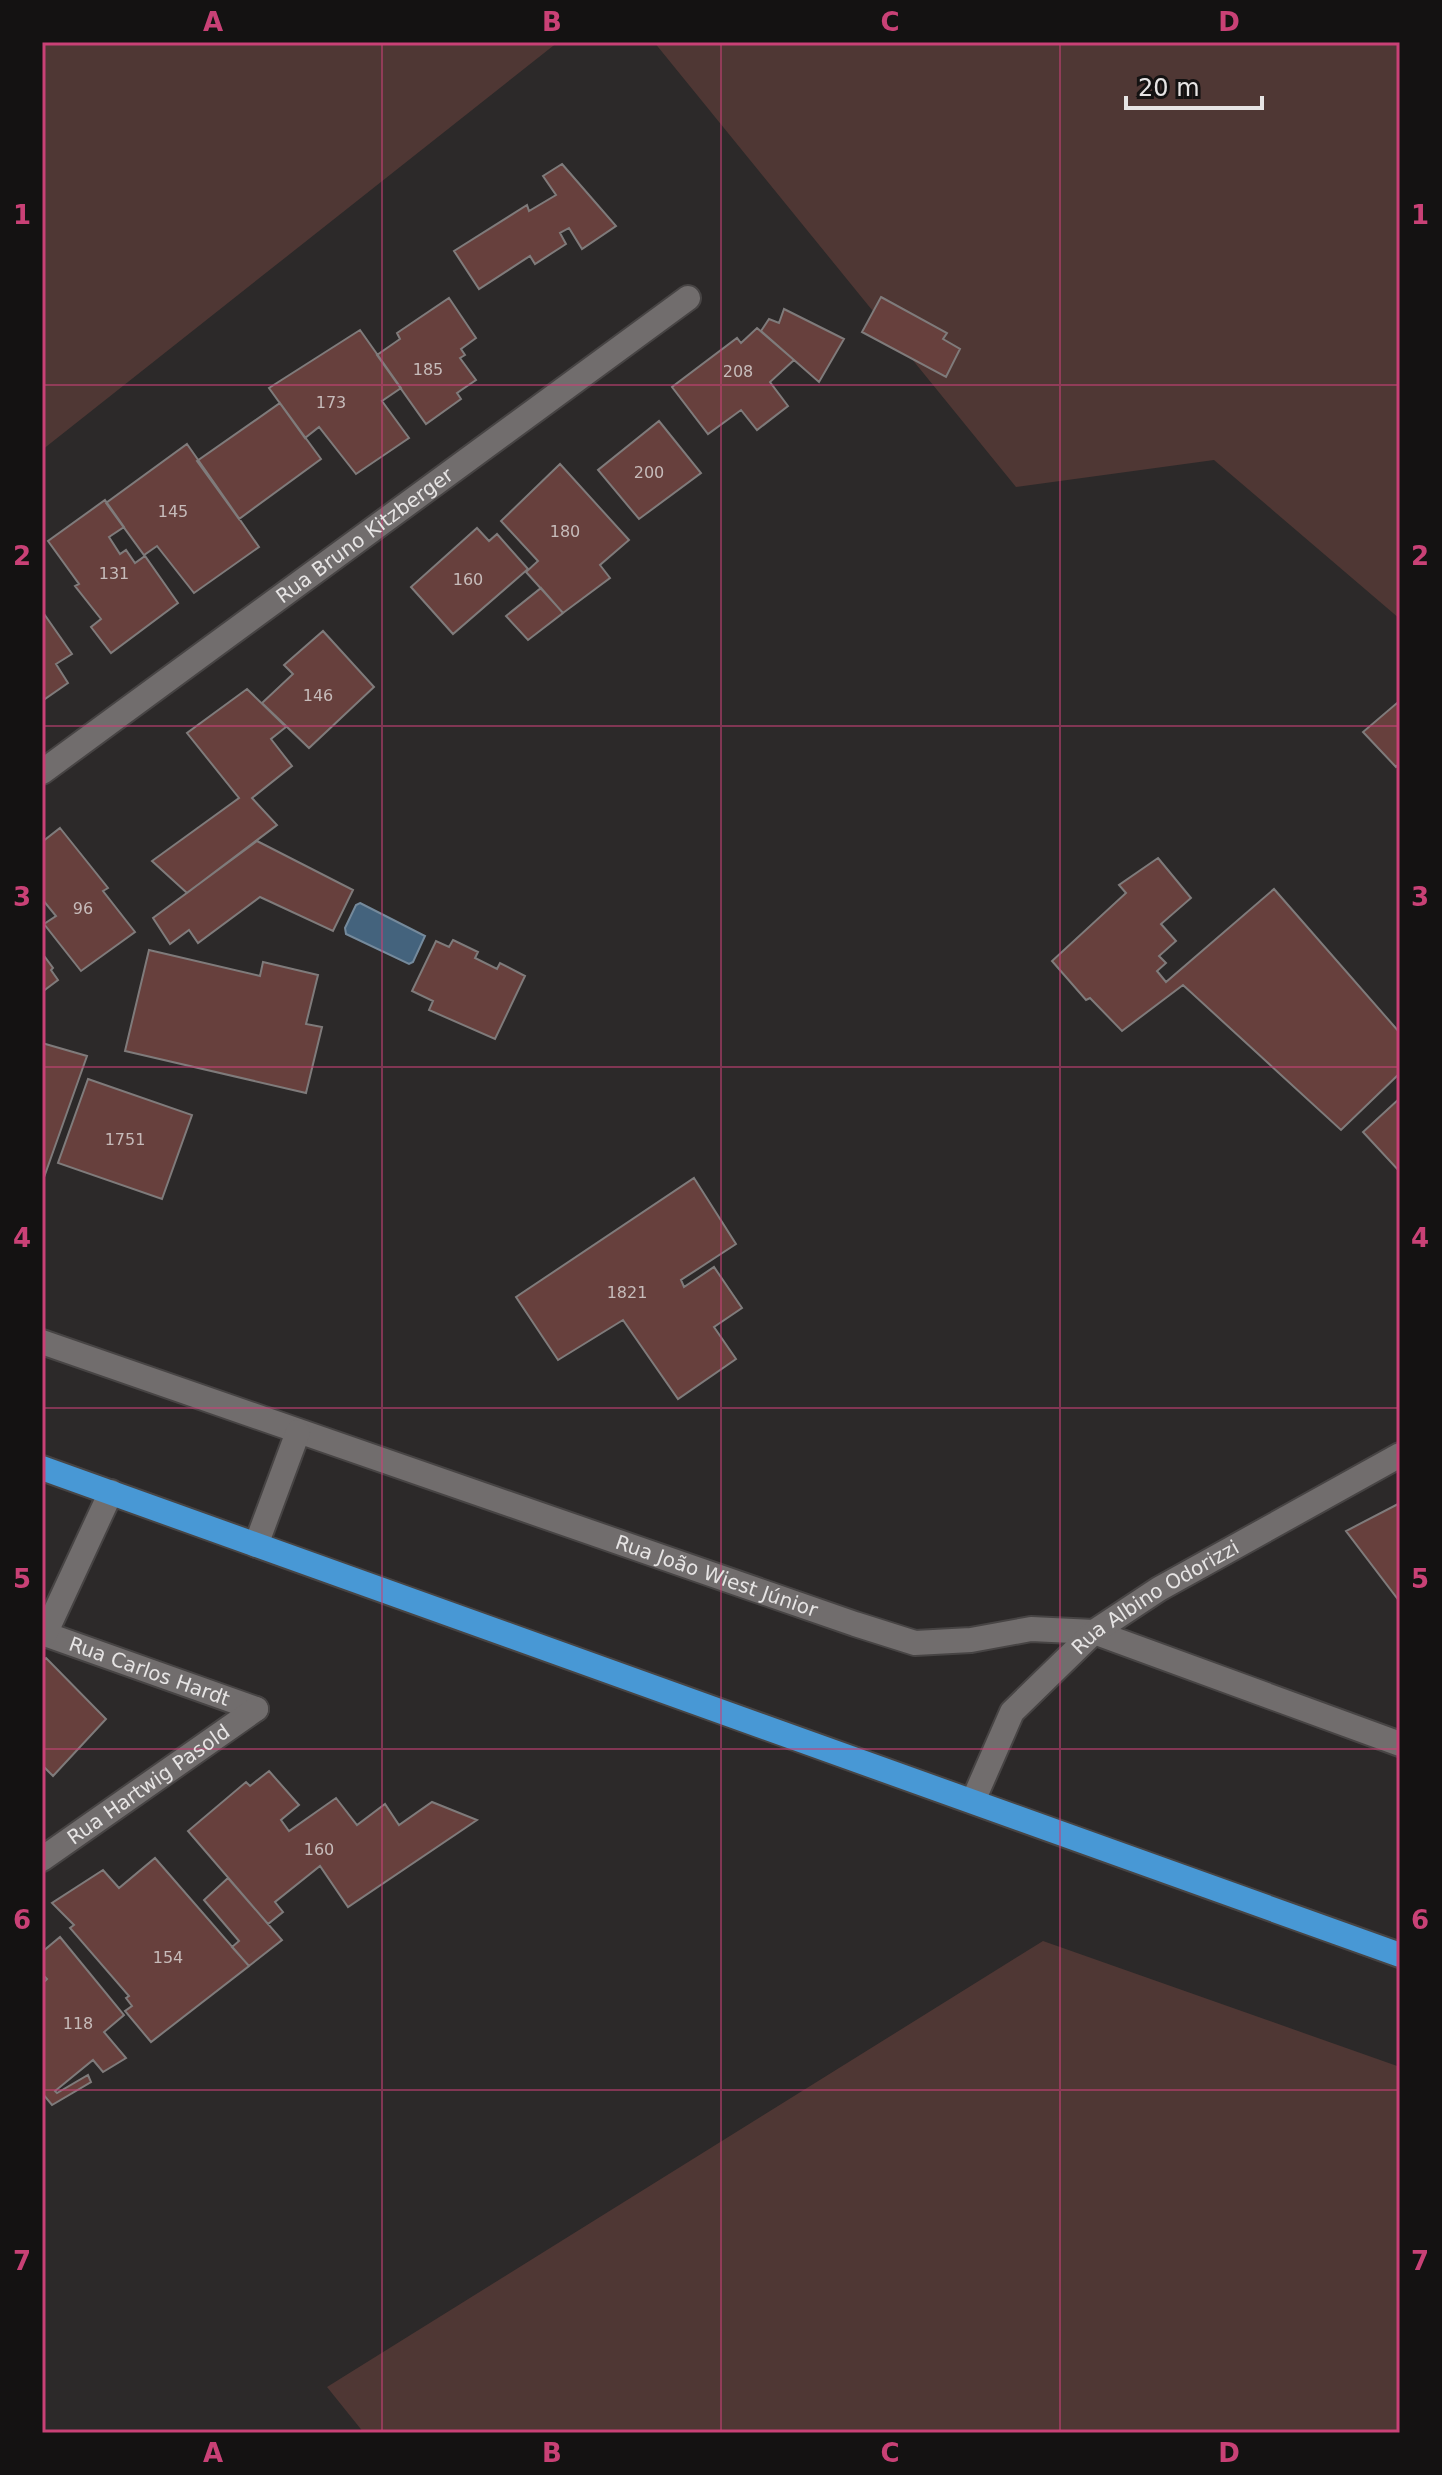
<svg xmlns="http://www.w3.org/2000/svg" width="1442" height="2475" viewBox="0 0 1442 2475" font-family="'DejaVu Sans',sans-serif">
<rect width="100%" height="100%" fill="#2c2929"/>
<path fill="#4f3734" d="M42 42H558L42 450Z
M654 42H1400V619L1214 460 1016 487Z
M1043 1941 1400 2067V2433H364L327 2387Z"/>
<path fill="#44637d" stroke="#758a9c" stroke-width="2" d="M360 903 425 936 413 962 409 964 346 934 345 928 356 905Z"/>
<path fill="#67403d" stroke="#7f7b7b" stroke-width="2" d="M562 164 616 226 582 249 569 228 560 233 566 244 535 264 530 256 479 289 454 251 527 205 529 211 556 195 543 176Z
M881 297 947 333 943 339 960 349 946 377 862 332Z
M449 298 476 338 461 349 465 355 460 358 476 380 457 393 461 399 426 424 377 355 400 339 397 333Z
M784 309 844 339 819 382 761 331 769 319 779 323Z
M757 328 794 360 770 382 788 406 757 430 741 410 708 434 672 387 737 338 741 343Z
M360 330 401 388 382 401 409 438 356 474 319 427 305 438 269 388Z
M280 403 321 459 239 519 197 461Z
M659 421 701 473 639 519 598 470Z
M187 444 259 547 194 593 157 546 144 555 106 503Z
M560 464 629 540 600 565 610 578 563 613 526 572 538 561 501 521Z
M105 500 124 527 109 537 120 554 126 550 135 563 145 556 178 603 111 653 91 627 101 619 75 586 79 584 48 541Z
M477 528 489 541 497 534 528 569 453 634 411 587Z
M541 588 563 613 528 640 506 616Z
M42 611 72 654 56 664 68 683 42 701Z
M323 631 374 687 309 748 262 703 293 674 284 665Z
M247 689 286 727 271 739 292 766 252 798 277 825 187 893 152 861 239 798 187 733Z
M1397 703 1400 706V763L1396 767 1363 732Z
M60 828 108 888 103 891 135 932 81 971 44 924 56 916 42 899V842Z
M257 841 353 890 333 931 260 897 198 943 189 930 170 944 153 918Z
M1158 858 1191 898 1161 924 1176 941 1159 956 1166 963 1157 971 1166 982 1274 889 1400 1033V1073L1341 1130 1183 985 1122 1031 1090 998 1086 1000 1052 961 1126 893 1119 885Z
M453 940 478 952 475 958 497 969 500 963 525 976 495 1039 429 1010 433 1001 412 991 436 941 449 947Z
M149 950 260 976 263 962 318 975 306 1024 322 1027 306 1093 125 1051Z
M42 953 53 968 51 970 58 980 42 992Z
M42 1043 87 1056 42 1183Z
M88 1079 192 1115 162 1199 58 1163Z
M1400 1098V1172L1363 1132Z
M694 1178 736 1244 681 1280 684 1287 714 1267 742 1308 714 1327 736 1359 678 1399 623 1320 558 1360 516 1297Z
M1400 1503V1602L1346 1531Z
M46 1658 106 1719 53 1776 42 1765V1661Z
M269 1771 299 1805 281 1820 289 1831 336 1798 357 1825 385 1804 399 1825 432 1802 477 1820 348 1907 320 1866 275 1902 283 1912 268 1924 188 1831 246 1782 250 1786Z
M155 1858 249 1966 151 2042 125 2011 132 2006 126 1998 129 1996 70 1928 74 1925 52 1903 103 1870 119 1888Z
M228 1878 282 1940 249 1966 232 1947 239 1941 204 1900Z
M60 1937 124 2015 104 2032 126 2058 103 2072 93 2060 55 2091 57 2093 88 2075 91 2082 52 2105 42 2093V1984L47 1979 42 1974V1952Z"/>
<g fill="none" stroke-linecap="round" stroke-linejoin="round">
<defs>
<g id="minor">
<path id="s1" d="M42 772 688 298"/>
<path id="s2" d="M42 1342 855 1624 915 1643 971 1640 1031 1629 1094 1632 1400 1744"/>
<path d="M256 1545 298 1432"/>
<path id="s3" d="M42 1633 256 1709"/>
<path d="M45 1634 111 1492"/>
<path id="s4" d="M973 1801 1012 1712 1094 1632 1159 1589 1400 1455"/>
<path id="s5" d="M42 1859 256 1709"/>
</g>
<path id="highway" d="M42 1468 1400 1955"/>
</defs>
<use href="#minor" stroke="#474444" stroke-width="28"/>
<use href="#highway" stroke="#474444" stroke-width="28"/>
<use href="#minor" stroke="#716d6d" stroke-width="24"/>
<use href="#highway" stroke="#4898d5" stroke-width="24"/>
</g>
<path fill="none" stroke="#c94176" stroke-width="2" stroke-opacity="0.55" d="M382 42V2433M721 42V2433M1060 42V2433M42 385H1400M42 726H1400M42 1067H1400M42 1408H1400M42 1749H1400M42 2090H1400"/>
<g text-anchor="middle" dominant-baseline="central" stroke-width="7" stroke-linejoin="round" paint-order="stroke">
<g font-size="16" fill="#c6bbba">
<text x="428" y="369">185</text>
<text x="738" y="371">208</text>
<text x="331" y="402">173</text>
<text x="649" y="472">200</text>
<text x="173" y="511">145</text>
<text x="565" y="531">180</text>
<text x="114" y="573">131</text>
<text x="468" y="579">160</text>
<text x="318" y="695">146</text>
<text x="83" y="908">96</text>
<text x="125" y="1139">1751</text>
<text x="627" y="1292">1821</text>
<text x="319" y="1849">160</text>
<text x="168" y="1957">154</text>
<text x="78" y="2023">118</text>
</g>
<g font-size="20" fill="#e6e4e4" stroke="#141212">
<text stroke="none"><textPath href="#s1" startOffset="400">Rua Bruno Kitzberger</textPath></text>
<text stroke="none"><textPath href="#s2" startOffset="714">Rua João Wiest Júnior</textPath></text>
<text stroke="none"><textPath href="#s4" startOffset="282">Rua Albino Odorizzi</textPath></text>
<text stroke="none"><textPath href="#s3" startOffset="114">Rua Carlos Hardt</textPath></text>
<text stroke="none"><textPath href="#s5" startOffset="130">Rua Hartwig Pasold</textPath></text>
</g>
</g>
<rect width="1442" height="2475" fill="none" stroke="#141212" stroke-width="88"/>
<path d="M1126 96v12h136v-12" fill="none" stroke="#e6e4e4" stroke-width="4"/>
<text x="1138" y="96" font-size="24" fill="#e6e4e4" stroke="#141212" stroke-width="6" paint-order="stroke">20 m</text>
<rect x="44" y="44" width="1354" height="2387" fill="none" stroke="#c94176" stroke-width="3"/>
<g font-size="26" text-anchor="middle" font-weight="bold" fill="#c94176">
<text x="213" y="31">A</text>
<text x="552" y="31">B</text>
<text x="890" y="31">C</text>
<text x="1229" y="31">D</text>
<text x="22" y="224">1</text>
<text x="1420" y="224">1</text>
<text x="22" y="565">2</text>
<text x="1420" y="565">2</text>
<text x="22" y="906">3</text>
<text x="1420" y="906">3</text>
<text x="22" y="1247">4</text>
<text x="1420" y="1247">4</text>
<text x="22" y="1588">5</text>
<text x="1420" y="1588">5</text>
<text x="22" y="1929">6</text>
<text x="1420" y="1929">6</text>
<text x="22" y="2270">7</text>
<text x="1420" y="2270">7</text>
<text x="213" y="2462">A</text>
<text x="552" y="2462">B</text>
<text x="890" y="2462">C</text>
<text x="1229" y="2462">D</text>
</g>
</svg>
